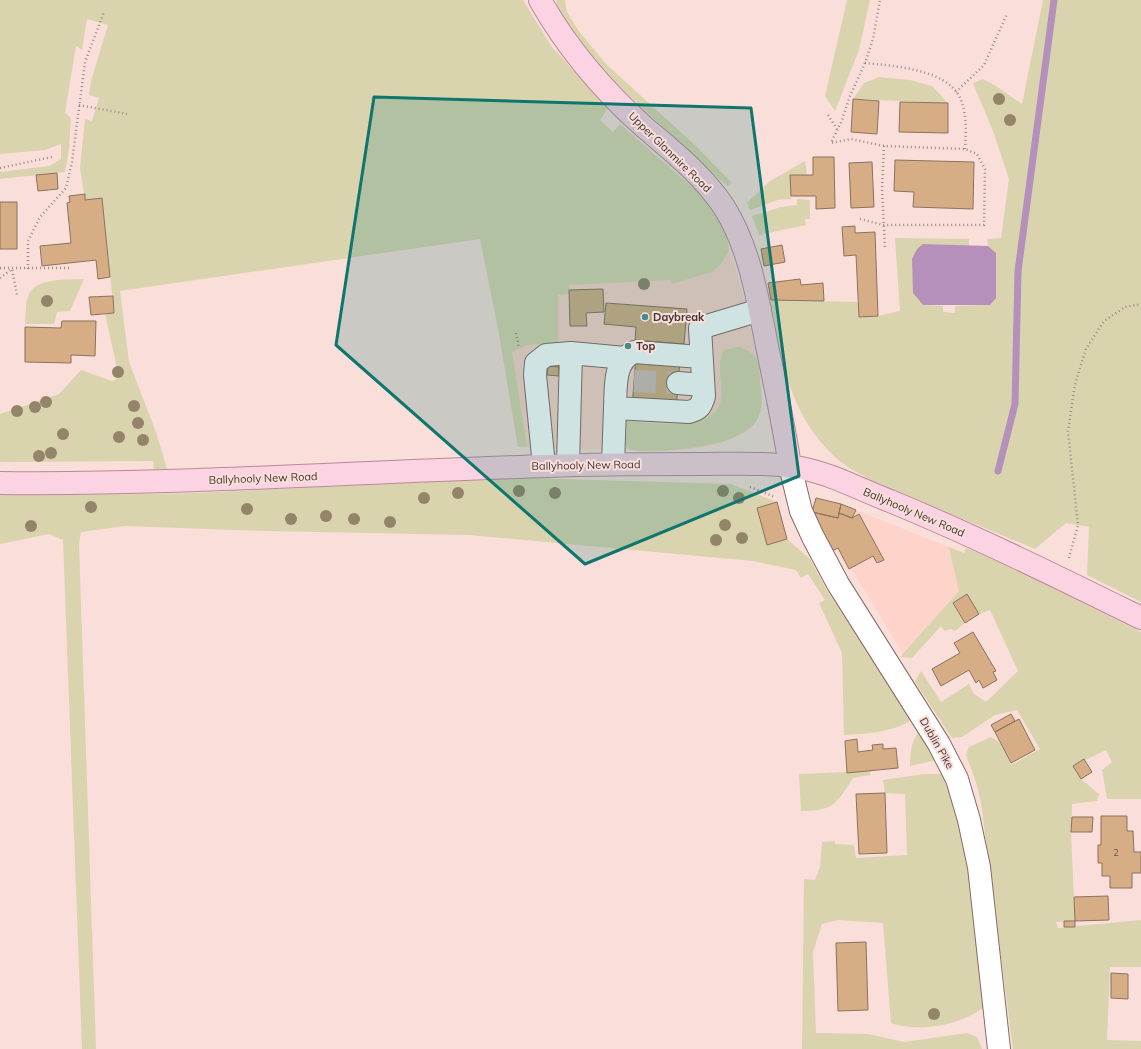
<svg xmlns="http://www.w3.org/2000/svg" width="1141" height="1049" viewBox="0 0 1141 1049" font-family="Mulish,sans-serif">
<rect width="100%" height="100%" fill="#faded9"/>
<path fill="#fed3ca" d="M719 233 731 254 746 305 759 370 761 407 758 418 749 429 734 438 712 445 690 449 663 451 518 447 499 334 550 271Z
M816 498 856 510 986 562 903 654 851 568 849 569 838 548 812 512Z"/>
<path fill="#dad4ae" d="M0 0H523L552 47 608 108 600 120 613 132 620 124 706 199 720 220 727 237 729 250 721 264 712 272 671 284 670 280 569 285V294L558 295V343L527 345 512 352 527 447H518L499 334 480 239 120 291 129 362 156 432 167 469 154 470 153 461 0 462V414L59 394 81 370 112 381 119 378 105 313 114 312 102 199 85 200 80 168 85 119 92 121 99 98 89 95 91 81 108 25 87 19 82 50 76 46 65 113 71 118 69 150 65 172 0 179V172L49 166 61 159V144L45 150 0 154Z
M556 0H565L567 12 578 30 606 64 696 146 732 183 727 186 600 69 558 10Z
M847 0H870L859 50 835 111 825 96Z
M1043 0H1141V602L1087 575 1089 527 1066 523 1035 549 879 484C864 476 847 468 835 457 790 416 780 357 771 300L858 302 859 317 878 316 900 311 895 238 969 239V246L923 244V305L943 306V312L955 313V306L990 305 996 253 988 246 987 239 1001 238 1009 179 993 131 973 83 983 79 996 86 1022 104Z
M879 77 910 80 932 86 948 103 853 99 864 83Z
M805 161 807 175 790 176 791 199 778 200 750 210 747 203 770 181Z
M797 199 810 200V219H805L806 225 759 235 752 216 781 207 797 205Z
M84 279 70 311 57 312 54 324H25C26 316 25 305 28 297 33 277 68 280 84 279Z
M739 347C757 353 759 361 760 379 761 391 764 406 758 418 754 426 744 433 735 437 719 446 647 456 630 449 628 448 625 445 623 443L624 421C648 422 717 434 721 399 724 382 715 367 724 350Z
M525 478 731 484 777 502 757 508 767 545 787 539 810 559 827 591 912 719C897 732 864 734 844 735L842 653 819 603 825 600 808 574 801 578 796 570 753 561 469 535 266 531 125 526 81 532 79 544 96 1049H82L63 540 49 534 0 544V494C65 494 129 495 194 493 304 488 414 481 525 478Z
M949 547 964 553 966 548 994 559 1141 632V799H1107L1102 770 1112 762 1106 750 1073 766 1081 779 1099 794 1097 801 1072 804 1071 832 1075 921 1056 922 1058 928 1141 920V967H1110L1107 1040 1141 1041V1049H1013L981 803 977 785 966 755 969 747 991 737 1000 743 1011 765 1040 749 1017 710 995 715 962 737 952 738 915 682 921 671 941 702 969 684 974 694 986 702 1018 671 990 610 979 614 967 594 953 603 965 623 955 631 951 629 944 631 941 626 912 658 900 657 959 591Z
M921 731 937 760 910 766C910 755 911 738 921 731Z
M871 771 870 775 853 778C836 804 834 811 801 811L799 774Z
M924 774H943L962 826 976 907 985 1006C964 1025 917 1033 891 1023L883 923 838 920 822 924 813 952 816 1033 868 1034 904 1042 967 1033 977 1037 982 1049H802L804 879 815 880 820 867 822 842 835 841V844L854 845 856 858 907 855 905 794 885 793 883 780Z"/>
<path fill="#b490ba" d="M923 244 988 246 996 253V298L990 305H923L913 293 912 259 917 249Z"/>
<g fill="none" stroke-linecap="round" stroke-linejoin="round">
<path stroke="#b490ba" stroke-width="7" d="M998 471 1015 404 1018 271 1054 0"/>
</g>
<path fill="#d7ad85" stroke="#89735f" d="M853 99 879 101 877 134 851 132Z
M900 102 948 103V133L899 132Z
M813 157H834L835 208 816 209V196H791L790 175H813Z
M895 160 974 162 973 209 913 207 914 192 894 191Z
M872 162 874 207 851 208 849 163Z
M57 173 58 189 38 191 36 175Z
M85 194V200L102 198 110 277 98 279 96 260 42 266 40 246 71 243 67 203 70 202 69 196Z
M0 202H17V249H0Z
M855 226V233L875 232 878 316 859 317 856 255 844 256 842 227Z
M782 245 785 262 764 266 761 249Z
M800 279 801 285 823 283 824 301 771 300 768 283Z
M603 289 604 312 586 313 587 326H570L569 290Z
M113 296 114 313 91 315 89 297Z
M606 303 687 309 684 344 635 340 636 327 604 324Z
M62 321H96L95 356 71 355V363L25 362V327L61 328Z
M636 357 680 360 676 410 632 407Z
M548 366 559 367V376L547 375Z
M816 498 841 504 838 518 812 512Z
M777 502 787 539 767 545 757 508Z
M841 504 856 510 852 518 839 513Z
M812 512 838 518 839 513 852 518 859 514 884 560 877 563 873 556 849 569 838 548 832 551Z
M967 594 979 614 965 623 953 603Z
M973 632 996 671 993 672 997 680 983 688 979 680 976 683 969 670 941 686 932 669 960 653 954 643Z
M1011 714 1015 721 995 732 991 725Z
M1019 719 1035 750 1011 763 995 732Z
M857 739 858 752 873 750 872 745 883 744V749L896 748 898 768 847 773 845 741Z
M1084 759 1092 772 1081 779 1073 766Z
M885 793 887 853 859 854 856 794Z
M1101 816H1127V831H1133L1134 852H1141V873H1132V888H1110V876H1102V863H1098V845H1101Z
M1072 817H1093L1092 832H1071Z
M1108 896 1109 920 1075 921 1074 897Z
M1064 921H1075V927H1064Z
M866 942 868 1010 838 1011 836 943Z
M1111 973 1128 974V999L1111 998Z"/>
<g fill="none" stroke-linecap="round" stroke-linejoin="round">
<path stroke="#d6bcb8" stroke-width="22" stroke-dasharray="22 11" stroke-linecap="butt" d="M634 381 678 383"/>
<defs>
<path id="minor" d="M678 383 703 385
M615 408C616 388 613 361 634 352L701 357
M613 464 615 408 689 412C699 409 701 407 704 396L700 328 760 310
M568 465 571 353
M544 466 535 375 536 363 546 355 571 353 625 358
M790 466 801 511 813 537 838 584 939 744 957 779 969 820 979 867 999 1049"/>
<path id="major" d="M540 0C566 46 603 90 643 126 671 150 703 175 724 207 751 250 758 302 768 351 776 389 784 427 790 466
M0 483C183 485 365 471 548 466 599 464 650 464 701 464 734 464 769 462 801 468 832 474 861 490 890 501 975 536 1058 577 1141 618"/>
</defs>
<use href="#minor" stroke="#886964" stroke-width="24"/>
<use href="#major" stroke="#ba8998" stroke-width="24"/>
<path stroke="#9f8a86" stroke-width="2.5" stroke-dasharray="1 3" stroke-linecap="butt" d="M865 63C894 66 949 69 961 100 967 116 966 132 965 149
M956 92 984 65 1007 14
M79 105 127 114
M828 115 837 129
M884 146 882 189 885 248
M0 168 52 157
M860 219 883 225H984L985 169 977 154 965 149 884 146 851 139 831 143 842 120 850 96 865 63 873 39 880 0
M0 268H70
M28 269V241L40 217 66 188 72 162 85 62 104 12
M0 278 12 269 17 295
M516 333 519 348
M750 487 775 497
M1069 558 1078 525 1068 431 1075 384 1086 349 1104 321 1125 307 1141 304"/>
<use href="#minor" stroke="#fff" stroke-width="22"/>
<use href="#major" stroke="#fbd3e2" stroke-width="22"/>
</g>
<g fill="#948469">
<circle cx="999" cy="99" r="6"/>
<circle cx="1010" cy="120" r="6"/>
<circle cx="644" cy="284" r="6"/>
<circle cx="47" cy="301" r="6"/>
<circle cx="118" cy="372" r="6"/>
<circle cx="46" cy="402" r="6"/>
<circle cx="134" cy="406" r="6"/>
<circle cx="35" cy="407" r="6"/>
<circle cx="17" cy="411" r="6"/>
<circle cx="138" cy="423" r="6"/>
<circle cx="63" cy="434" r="6"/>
<circle cx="119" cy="437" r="6"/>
<circle cx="143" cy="440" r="6"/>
<circle cx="51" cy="453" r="6"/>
<circle cx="39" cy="456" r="6"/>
<circle cx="519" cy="491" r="6"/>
<circle cx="723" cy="491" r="6"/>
<circle cx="458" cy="493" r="6"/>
<circle cx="555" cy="493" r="6"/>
<circle cx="424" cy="498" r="6"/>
<circle cx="739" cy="498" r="6"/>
<circle cx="91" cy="507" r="6"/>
<circle cx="247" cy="509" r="6"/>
<circle cx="326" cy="516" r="6"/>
<circle cx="291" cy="519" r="6"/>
<circle cx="354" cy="519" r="6"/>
<circle cx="390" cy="522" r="6"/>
<circle cx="725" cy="525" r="6"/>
<circle cx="31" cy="526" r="6"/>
<circle cx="742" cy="538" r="6"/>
<circle cx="716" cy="540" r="6"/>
<circle cx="934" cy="1014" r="6"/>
</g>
<path fill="#0f766e" fill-opacity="0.2" stroke="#0f766e" stroke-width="3" stroke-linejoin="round" d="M374 97 751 108 799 476 585 564 336 345Z"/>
<g fill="#438a92" stroke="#faded9" stroke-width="1.5">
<circle cx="645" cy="317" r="4"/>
<circle cx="628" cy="346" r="4"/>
</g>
<g text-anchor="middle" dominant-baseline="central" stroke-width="4" stroke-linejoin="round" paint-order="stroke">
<g font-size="9" fill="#695448">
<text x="1116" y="852">2</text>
</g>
<g font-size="11" fill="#443634" stroke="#faded9">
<text transform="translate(670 152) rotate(44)">Upper Glanmire Road</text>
<text transform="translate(586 465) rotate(-1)">Ballyhooly New Road</text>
<text transform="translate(263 478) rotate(-2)">Ballyhooly New Road</text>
<text transform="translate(914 512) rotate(23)">Ballyhooly New Road</text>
<text transform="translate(937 743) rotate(60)">Dublin Pike</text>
</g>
<g font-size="11" font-weight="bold" fill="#443634" stroke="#faded9" text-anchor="start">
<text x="653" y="317">Daybreak</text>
<text x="636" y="346">Top</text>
</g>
</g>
</svg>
